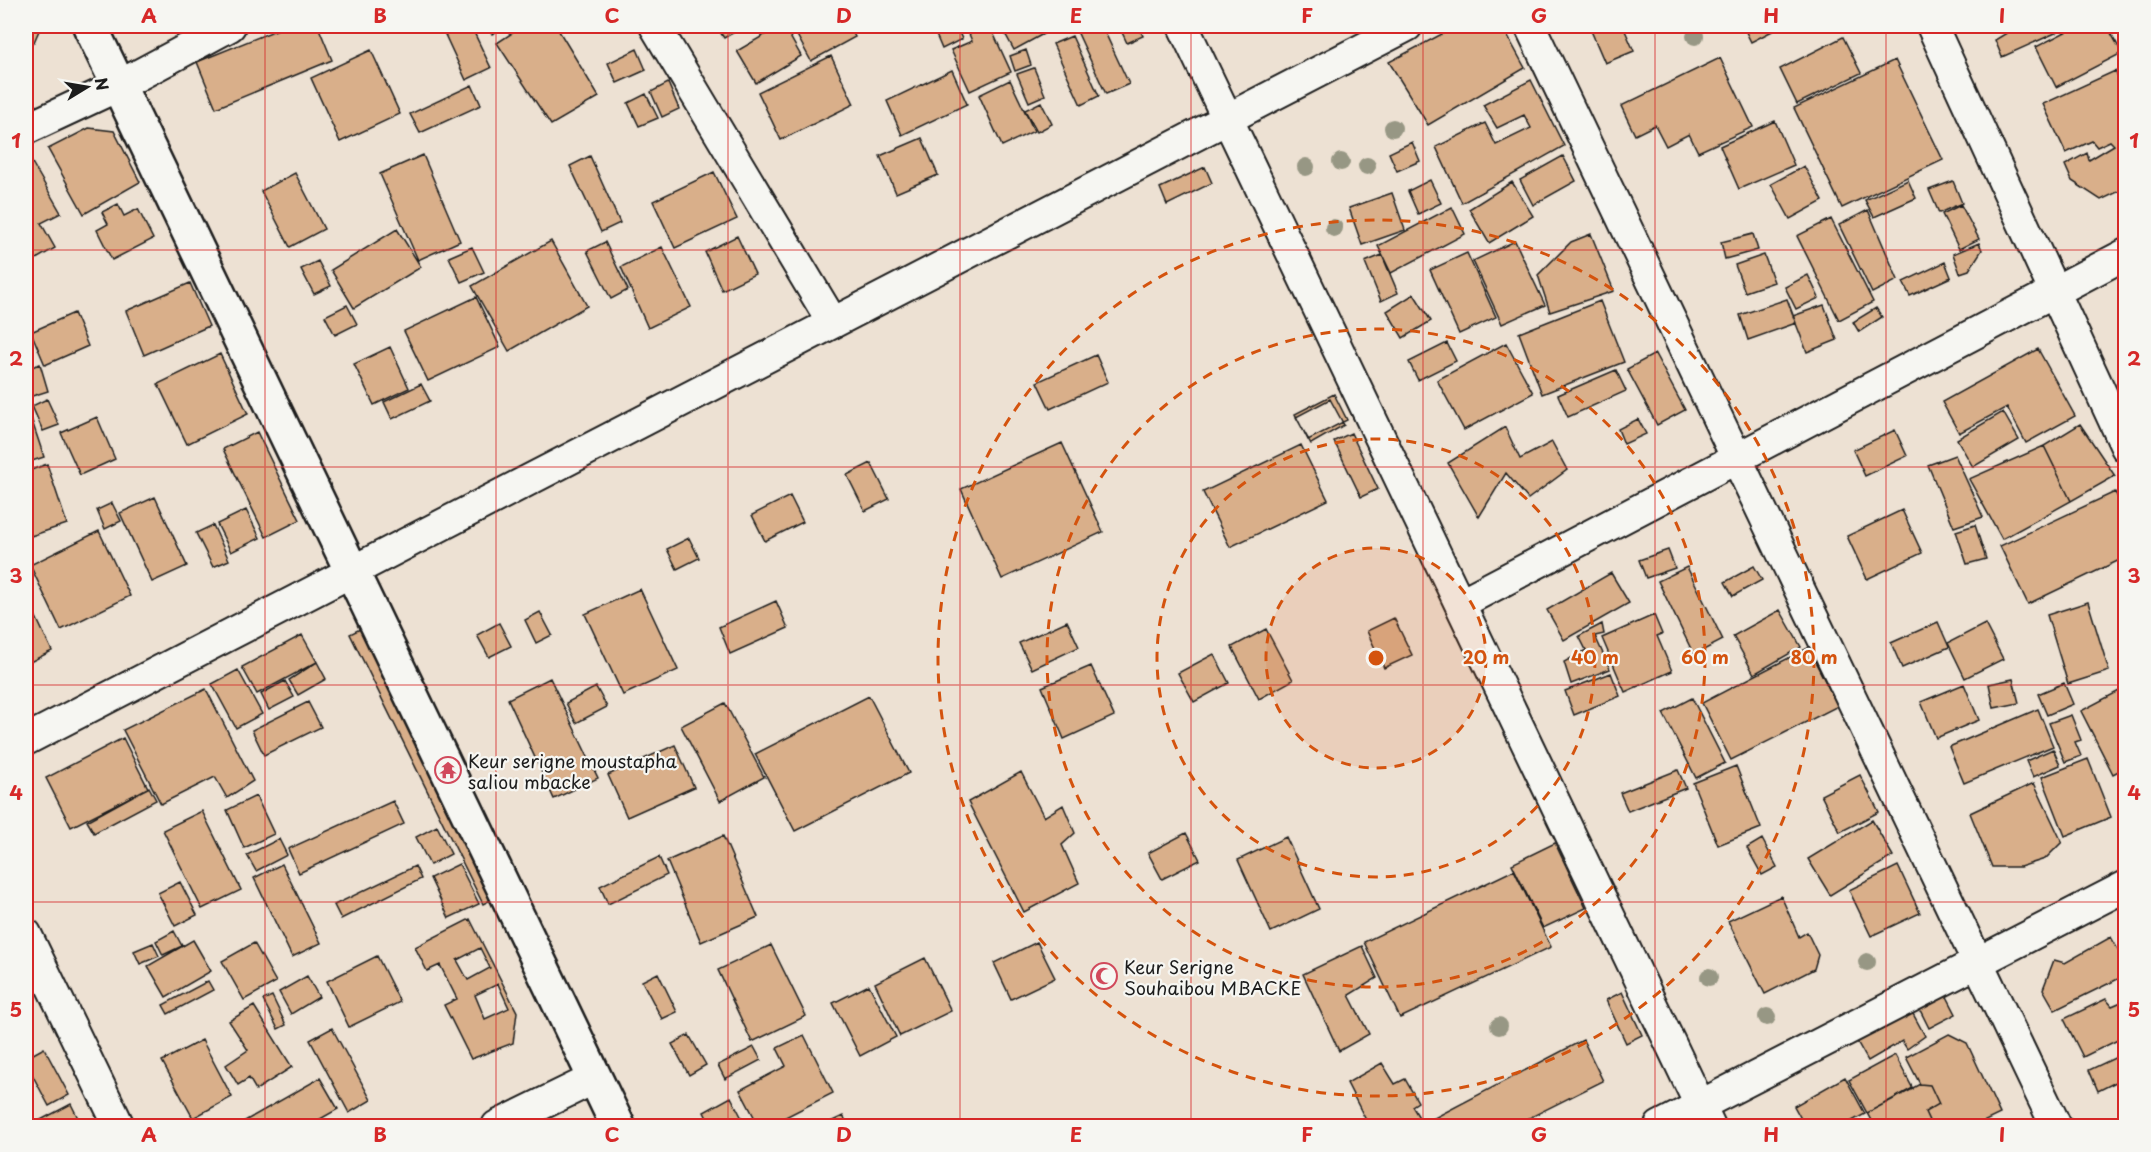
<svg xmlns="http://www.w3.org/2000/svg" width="2151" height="1152" viewBox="0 0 2151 1152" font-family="'Playpen Sans',sans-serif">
<rect width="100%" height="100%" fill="#ede1d3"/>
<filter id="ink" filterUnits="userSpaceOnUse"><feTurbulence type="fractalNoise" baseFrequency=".0167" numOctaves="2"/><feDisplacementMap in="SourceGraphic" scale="12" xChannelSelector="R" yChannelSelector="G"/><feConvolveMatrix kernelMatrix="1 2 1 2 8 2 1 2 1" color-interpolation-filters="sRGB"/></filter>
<g filter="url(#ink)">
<path fill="#d9af8a" stroke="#1c1c1c" stroke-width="1.5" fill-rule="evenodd" d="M26 26H41L34 42 26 46Z
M286 26H318L332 60 216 108 197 62Z
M441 26H471L491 68 466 80Z
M487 26H509L492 34Z
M523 26H556L599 97 551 125 497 43Z
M716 26H745L724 38Z
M780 26H784L801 56 756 83 737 51Z
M792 26H849L855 37 811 61Z
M956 26 962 39 942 49 936 35Z
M990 26 1011 72 970 91 951 50 972 41 969 34Z
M1001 26H1058L1014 50Z
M1078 26H1102L1129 84 1106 94 1075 27Z
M1119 26H1138L1143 36 1127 43Z
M1457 26H1502L1525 68 1428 125 1389 62Z
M1589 26H1623L1634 51 1605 63Z
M1743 26H1782L1751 42Z
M2014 26H2071L2002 57 1995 40 2015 28Z
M2077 26H2107L2122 53 2056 87 2036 47Z
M1072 36 1099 96 1081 105 1053 44Z
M1843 37 1861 73 1797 104 1780 69Z
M637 49 646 70 617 83 608 63Z
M371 50 400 114 340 142 311 78Z
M1026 50 1031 65 1015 71 1010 56Z
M831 56 854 104 781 140 758 92Z
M1720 58 1753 127 1698 152 1689 134 1666 146 1655 125 1635 135 1621 106Z
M1895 60 1943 160 1842 208 1794 108Z
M1034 68 1045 95 1029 102 1017 74Z
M952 70 967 104 902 135 887 101Z
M2115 71 2126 93V188L2101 200 2072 181 2065 165 2087 153 2089 160 2114 145 2110 141 2097 147 2092 141 2066 153 2043 104Z
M1010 80 1034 131 1002 146 979 95Z
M1531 80 1564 146 1462 203 1436 147 1485 123 1496 145 1531 128 1524 115 1497 128 1483 105Z
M668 83 679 109 662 117 651 92Z
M472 85 481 105 420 133 410 114Z
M646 94 658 118 639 126 628 103Z
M1041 102 1052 124 1037 132 1025 110Z
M1775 121 1794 165 1739 189 1720 146Z
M89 128 114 131 140 182 84 214 48 149Z
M922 138 938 175 896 193 880 156Z
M1412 142 1420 161 1397 171 1389 153Z
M423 155 460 241 418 260 380 174Z
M590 156 620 223 601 232 570 166Z
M1563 156 1576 181 1533 205 1520 180Z
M30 159 61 213 41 223 55 248 26 265V162Z
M1804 166 1823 201 1790 219 1771 184Z
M1205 167 1212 183 1167 205 1160 188Z
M714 172 737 219 675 248 653 201Z
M295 173 324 229 290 247 261 191Z
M1430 180 1441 203 1418 214 1408 191Z
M1908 180 1916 198 1874 217 1865 200Z
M1953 181 1962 203 1939 213 1929 190Z
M1512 182 1533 216 1489 243 1469 209Z
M1392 193 1405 230 1362 245 1349 208Z
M118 204 124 216 138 209 153 239 112 260 97 230 108 224 102 212Z
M1961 205 1979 239 1959 249 1942 214Z
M1452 207 1465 234 1391 273 1378 246Z
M1868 210 1898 280 1872 293 1839 225Z
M1831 219 1873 302 1839 320 1797 236Z
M397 229 421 267 354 308 331 270Z
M1591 234 1614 291 1550 312 1538 275 1571 242Z
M1753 234 1758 250 1725 259 1721 242Z
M737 236 755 274 722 290 705 252Z
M551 241 587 306 509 351 472 286Z
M1515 241 1545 305 1502 324 1473 261Z
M605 242 628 290 611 299 587 251Z
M1979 243 1982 250 1969 270 1960 273 1953 254Z
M472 247 484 272 461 282 449 257Z
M662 247 691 307 648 328 621 267Z
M1467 253 1496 317 1459 334 1430 270Z
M1382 255 1398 293 1381 301 1365 262Z
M1764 255 1774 282 1745 292 1735 265Z
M318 261 331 286 314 294 301 269Z
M1945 262 1951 277 1910 296 1903 282Z
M1808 275 1819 298 1796 309 1785 287Z
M190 283 209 326 144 355 126 311Z
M1414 294 1431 321 1403 338 1387 311Z
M476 297 500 347 428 381 404 331Z
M1787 299 1796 323 1748 340 1740 315Z
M1600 301 1624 362 1542 394 1519 333Z
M347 305 357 324 335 335 325 316Z
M1824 305 1837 340 1807 352 1793 316Z
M1876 308 1882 317 1859 332 1853 322Z
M74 313 88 346 45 365 31 332Z
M1447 343 1456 361 1418 380 1409 362Z
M1506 343 1533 393 1464 430 1437 380Z
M390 347 409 388 374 405 354 364Z
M2038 349 2075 416 2026 443 2007 407 1959 433 1942 402Z
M220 354 248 414 187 444 158 384Z
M1655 354 1685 410 1657 425 1627 369Z
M1096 355 1108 382 1050 409 1037 382Z
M40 364 48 391 26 398V369Z
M1616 370 1626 391 1568 417 1558 395Z
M421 384 430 401 392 419 384 402Z
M1334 394 1347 420 1308 440 1295 414Z
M47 399 59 425 43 431 32 406Z
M1330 399 1344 425 1311 444 1296 417Z
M26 403 44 457 26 463Z
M2003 412 2019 440 1973 467 1957 439Z
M97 417 115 459 80 475 61 433Z
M1638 419 1646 434 1624 444 1618 429Z
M2080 424 2115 476 2071 501 2044 446Z
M1505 427 1520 459 1552 442 1567 470 1528 499 1506 473 1479 517 1448 463Z
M1895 430 1907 456 1865 476 1853 450Z
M257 432 300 520 266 537 223 449Z
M1351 433 1378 489 1361 497 1334 441Z
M1062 443 1103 532 1002 579 961 489Z
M1301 445 1328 500 1230 547 1203 492Z
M2044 446 2071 501 2002 539 1969 479Z
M1955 455 1983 517 1954 527 1928 465Z
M871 463 889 499 865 511 847 475Z
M47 464 67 524 31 536 26 519V472Z
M2115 492 2126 515V557L2028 604 2000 546Z
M790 496 803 522 765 541 752 515Z
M155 497 187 566 152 582 120 513Z
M112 503 121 521 105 529 97 510Z
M246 510 260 538 231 552 217 524Z
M1902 510 1922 553 1867 579 1847 536Z
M213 525 229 560 213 567 196 533Z
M1975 525 1986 559 1967 564 1956 531Z
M99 531 130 596 61 630 30 565Z
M689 538 699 558 677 569 667 549Z
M1668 550 1675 568 1646 578 1639 560Z
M1754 566 1762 580 1733 596 1725 582Z
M1687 567 1723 640 1694 655 1658 581Z
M1611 573 1629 603 1564 640 1547 610Z
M640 589 678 670 623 695 585 614Z
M26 596 52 651 26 664Z
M776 601 788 628 730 654 719 627Z
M2088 602 2109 671 2068 684 2047 615Z
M1780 610 1801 647 1754 674 1733 636Z
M540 612 552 635 536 643 525 620Z
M1654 615 1662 634 1657 636 1672 671 1625 692 1602 638Z
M1394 618 1412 655 1384 668 1367 631Z
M1067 621 1079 647 1032 669 1019 643Z
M1938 622 1949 647 1902 668 1891 643Z
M499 623 511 646 489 657 477 635Z
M370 624 504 893 483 904 350 634Z
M1602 624 1604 634 1595 636 1610 669 1571 684 1564 662 1586 650 1579 636Z
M1985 624 2003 659 1965 678 1948 643Z
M1266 629 1293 680 1259 699 1232 647Z
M302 635 317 662 257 694 242 667Z
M1808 648 1838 706 1731 760 1702 703Z
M1214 654 1229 683 1194 702 1178 673Z
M317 662 326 679 298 695 289 680Z
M1091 666 1114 716 1064 739 1042 687Z
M238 670 262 714 236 728 212 684Z
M1611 673 1620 696 1574 715 1565 691Z
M550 678 598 778 554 799 508 699Z
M2013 679 2019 703 1994 708 1989 684Z
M285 681 294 697 269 710 261 694Z
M2064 683 2073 704 2047 715 2038 694Z
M1964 684 1979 720 1936 738 1921 702Z
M596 687 607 707 576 723 566 703Z
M206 689 253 781 227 798 215 777 161 804 123 730Z
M2121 690 2126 699V767L2113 774 2081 711Z
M869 696 909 773 795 831 755 754Z
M1692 698 1725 763 1696 778 1663 713Z
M308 702 321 727 264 755 252 730Z
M725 703 764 777 720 801 681 726Z
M2038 709 2053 746 1964 783 1949 747Z
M2071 715 2081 740 2075 742 2081 756 2065 762 2049 723Z
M123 738 148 788 71 827 46 778Z
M675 745 694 787 627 817 608 775Z
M2053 749 2060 765 2033 777 2026 761Z
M2088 759 2111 817 2065 836 2042 777Z
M1736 766 1761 828 1718 845 1693 783Z
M1678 770 1686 788 1628 811 1620 793Z
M1021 772 1044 817 1063 805 1075 833 1062 845 1079 883 1024 912 968 802Z
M1860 775 1879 812 1840 832 1821 795Z
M2034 783 2062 842 2045 859 2020 867H1992L1970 813Z
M149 787 156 800 94 833 87 821Z
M256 796 274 834 244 848 227 810Z
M393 801 404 824 299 873 288 849Z
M202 811 241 890 202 909 163 830Z
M1872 820 1893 856 1830 895 1808 859Z
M437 826 451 854 430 865 416 837Z
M1186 833 1200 860 1162 879 1148 853Z
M723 836 758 917 701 942 667 861Z
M1286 837 1319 909 1271 932 1238 860Z
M279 839 287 855 256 871 247 855Z
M1762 839 1777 867 1762 875 1747 848Z
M1555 843 1586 908 1543 928 1512 864Z
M659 857 667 875 608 904 600 886Z
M282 864 321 943 292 957 254 878Z
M459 864 479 904 449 918 430 878Z
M415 866 421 879 341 919 334 905Z
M1898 866 1920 913 1871 936 1849 890Z
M1514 870 1551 947 1400 1018 1364 942Z
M180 882 197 915 175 926 158 893Z
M1781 896 1799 937 1807 932 1818 955 1814 969 1765 994 1728 921Z
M470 919 517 1012 513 1043 471 1059 444 1005 457 999 440 965 427 971 415 947ZM480 948 490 968 468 980 457 960ZM498 984 509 1008 485 1019 475 995Z
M174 931 182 946 163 955 156 941Z
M2111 937 2126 964V975L2055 1010 2043 989 2054 960 2065 963Z
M193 940 211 971 166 997 148 966Z
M1037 942 1055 978 1011 999 994 963Z
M153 943 159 956 140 964 134 951Z
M254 943 276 982 244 1000 222 961Z
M771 945 806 1016 752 1042 718 970Z
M1362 946 1377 978 1349 995 1369 1034 1339 1051 1303 974Z
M377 956 400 1002 349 1027 327 981Z
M925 958 951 1011 900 1036 875 983Z
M658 973 677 1012 662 1019 642 981Z
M307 976 319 997 291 1014 279 992Z
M208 981 213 990 168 1014 163 1005Z
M1940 983 1956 1014 1929 1028 1913 996Z
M869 985 896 1037 860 1056 833 1003Z
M1622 992 1642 1035 1626 1043 1606 1000Z
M272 996 286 1025 278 1029 263 1000Z
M1905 999 1925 1036 1907 1049 1902 1041 1868 1061 1850 1029Z
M2106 999 2112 1006 2126 1000V1036L2083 1057 2064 1019Z
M254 1006 292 1067 256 1090 249 1078 238 1085 226 1065 248 1050 229 1021Z
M332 1028 371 1100 349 1113 310 1040Z
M1949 1034 1967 1043 2000 1114 1975 1126 1931 1125 1925 1112 1939 1104 1930 1085 1920 1084 1906 1057Z
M689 1035 706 1065 689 1075 672 1044Z
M804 1035 833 1093 768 1126H759L740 1090 786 1066 777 1048Z
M202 1040 232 1097 193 1118 162 1061Z
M1583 1040 1603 1081 1513 1126H1369L1347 1083 1382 1063 1395 1084 1405 1079 1418 1102 1412 1106 1423 1124Z
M754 1047 761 1060 725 1079 718 1065Z
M44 1048 69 1095 49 1106 26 1063V1058Z
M1895 1055 1913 1089 1867 1113 1849 1080Z
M2121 1055 2126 1064V1077L2098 1091 2089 1070Z
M1845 1077 1865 1114 1843 1126H1805L1794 1106Z
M320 1078 338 1109 308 1126H236Z
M1920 1084 1930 1085 1939 1104 1925 1112 1931 1125 1935 1123 1937 1126H1874L1867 1113Z
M731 1097 746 1126H711L704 1112Z
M71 1104 82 1126H35L33 1124Z
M843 1116 849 1126H822Z"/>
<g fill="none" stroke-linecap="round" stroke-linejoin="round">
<defs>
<path id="minor" d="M655 26 833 323
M1183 26 1710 1126
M1530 26 2056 1126
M1932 26 2126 447
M26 129 118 86 230 26
M1461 603 2126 254
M26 740 1407 26
M26 934 119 1126
M497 1126 595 1078
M1660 1126 2126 886"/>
<path id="tertiary" d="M90 26 618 1126"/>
</defs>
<use href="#minor" stroke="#1c1c1c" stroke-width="34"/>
<use href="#tertiary" stroke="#1c1c1c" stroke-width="38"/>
<use href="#minor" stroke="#f6f6f2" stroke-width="30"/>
<use href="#tertiary" stroke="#f6f6f2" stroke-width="33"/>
</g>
<g fill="#979784">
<circle cx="1695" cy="36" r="9"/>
<circle cx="1393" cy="128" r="9"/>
<circle cx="1341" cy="162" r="9"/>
<circle cx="1367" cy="166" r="9"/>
<circle cx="1306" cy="167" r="9"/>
<circle cx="1334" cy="228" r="9"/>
<circle cx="1867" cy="962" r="9"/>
<circle cx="1709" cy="977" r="9"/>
<circle cx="1767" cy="1017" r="9"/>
<circle cx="1499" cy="1026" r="9"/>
</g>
</g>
<path fill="none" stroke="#d62828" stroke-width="1.5" stroke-opacity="0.55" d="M265 26V1126M496 26V1126M728 26V1126M960 26V1126M1191 26V1126M1423 26V1126M1655 26V1126M1886 26V1126M26 250H2126M26 467H2126M26 685H2126M26 902H2126"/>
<circle cx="1376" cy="658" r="110" fill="#d4530e" fill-opacity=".12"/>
<g fill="none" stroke="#d4530e" stroke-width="3" stroke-dasharray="10 8">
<circle cx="1376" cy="658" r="110"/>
<circle cx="1376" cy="658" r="219"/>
<circle cx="1376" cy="658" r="329"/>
<circle cx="1376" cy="658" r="438"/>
</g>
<defs>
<symbol id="temple-ring" viewBox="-11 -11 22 22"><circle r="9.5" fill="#f6f6f2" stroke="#d1495b" stroke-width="1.5"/><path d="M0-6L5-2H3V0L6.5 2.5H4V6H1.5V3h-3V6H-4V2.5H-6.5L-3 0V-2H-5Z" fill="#d1495b"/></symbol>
<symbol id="mosque-ring" viewBox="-11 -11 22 22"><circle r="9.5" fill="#f6f6f2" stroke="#d1495b" stroke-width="1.5"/><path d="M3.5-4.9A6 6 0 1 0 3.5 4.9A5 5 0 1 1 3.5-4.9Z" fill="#d1495b"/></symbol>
</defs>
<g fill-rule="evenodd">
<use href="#temple-ring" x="433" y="755" width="30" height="30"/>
<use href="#mosque-ring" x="1089" y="961" width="30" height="30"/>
</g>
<g text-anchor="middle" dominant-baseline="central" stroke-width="4.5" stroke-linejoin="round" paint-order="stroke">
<g font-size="18" fill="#1c1c1c" stroke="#f6f6f2" text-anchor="start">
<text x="468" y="760">Keur serigne moustapha<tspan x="468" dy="21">saliou mbacke</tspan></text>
<text x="1124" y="966">Keur Serigne<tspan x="1124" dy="21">Souhaibou MBACKE</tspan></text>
</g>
</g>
<circle cx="1376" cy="658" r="9" fill="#d4530e" stroke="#f6f6f2" stroke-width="3"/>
<g font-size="18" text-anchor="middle" font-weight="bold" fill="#d4530e" stroke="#f6f6f2" stroke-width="4.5" stroke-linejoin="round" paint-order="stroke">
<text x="1486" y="664">20 m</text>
<text x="1595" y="664">40 m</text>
<text x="1705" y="664">60 m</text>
<text x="1814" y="664">80 m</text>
</g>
<rect width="2151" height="1152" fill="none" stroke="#f6f6f2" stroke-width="66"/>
<g transform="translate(87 87) rotate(79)" stroke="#f6f6f2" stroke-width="4.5" paint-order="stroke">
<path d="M0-4.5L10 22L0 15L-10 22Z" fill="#1c1c1c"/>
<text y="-9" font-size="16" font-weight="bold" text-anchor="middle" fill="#1c1c1c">N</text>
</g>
<rect x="33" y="33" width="2085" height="1086" fill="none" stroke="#d62828" stroke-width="2"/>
<g font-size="20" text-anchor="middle" font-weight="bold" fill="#d62828">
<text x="149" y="23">A</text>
<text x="380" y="23">B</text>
<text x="612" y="23">C</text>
<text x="844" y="23">D</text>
<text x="1076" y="23">E</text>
<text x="1307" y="23">F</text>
<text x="1539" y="23">G</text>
<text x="1771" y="23">H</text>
<text x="2002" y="23">I</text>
<text x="16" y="148">1</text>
<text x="2134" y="148">1</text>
<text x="16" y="366">2</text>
<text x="2134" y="366">2</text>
<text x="16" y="583">3</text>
<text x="2134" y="583">3</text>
<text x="16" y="800">4</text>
<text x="2134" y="800">4</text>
<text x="16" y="1017">5</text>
<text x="2134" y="1017">5</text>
<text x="149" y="1142">A</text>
<text x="380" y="1142">B</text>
<text x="612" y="1142">C</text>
<text x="844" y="1142">D</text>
<text x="1076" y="1142">E</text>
<text x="1307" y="1142">F</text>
<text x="1539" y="1142">G</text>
<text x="1771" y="1142">H</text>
<text x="2002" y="1142">I</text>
</g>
</svg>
